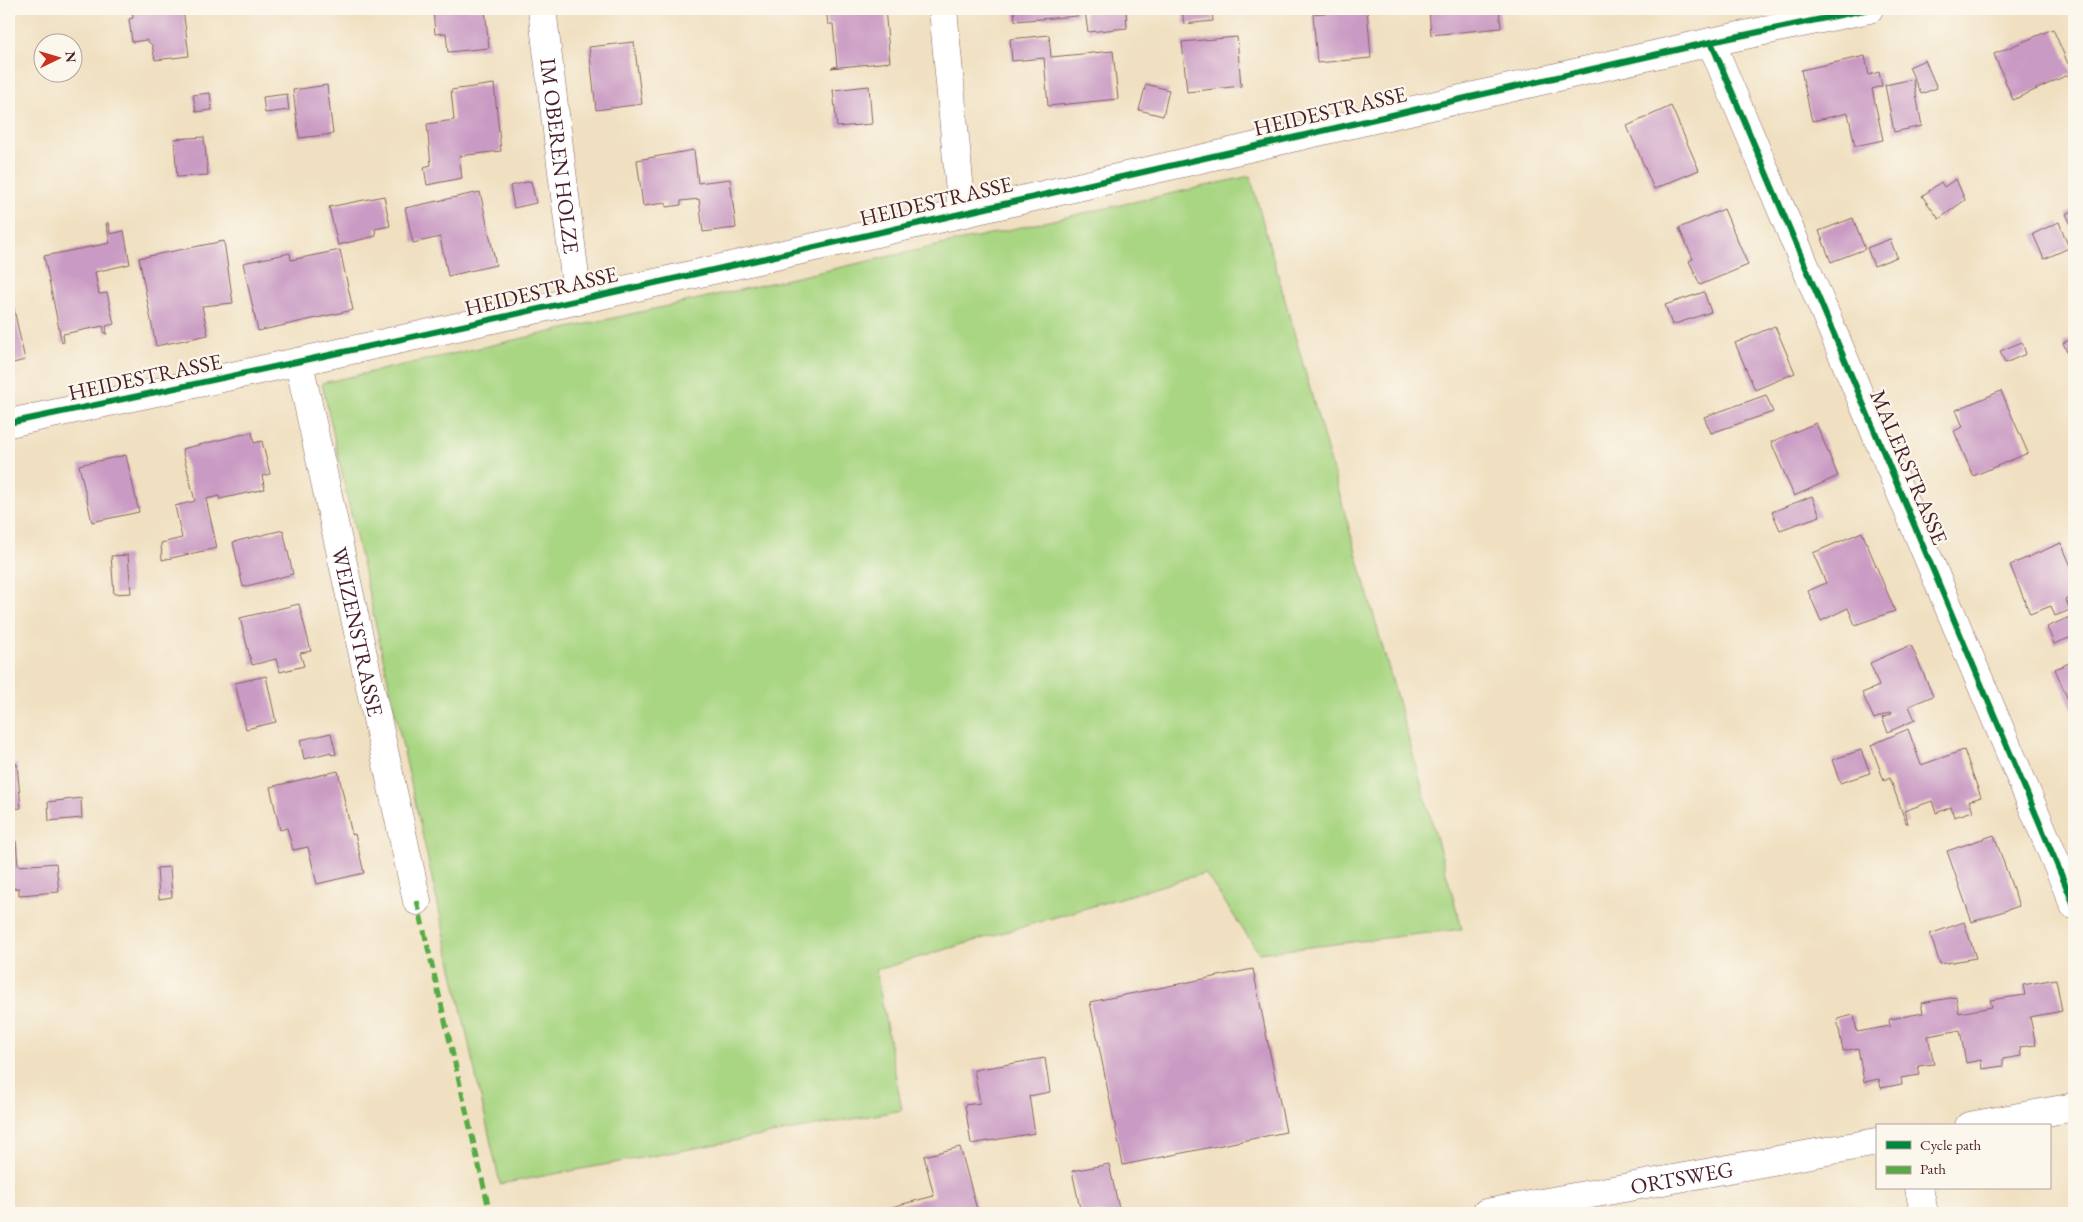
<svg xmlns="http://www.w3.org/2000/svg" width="2083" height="1222" viewBox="0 0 2083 1222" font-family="'EB Garamond',serif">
<rect width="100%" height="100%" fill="#fbf7ec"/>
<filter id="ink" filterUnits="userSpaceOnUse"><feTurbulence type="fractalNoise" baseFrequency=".02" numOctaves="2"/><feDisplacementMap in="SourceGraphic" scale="10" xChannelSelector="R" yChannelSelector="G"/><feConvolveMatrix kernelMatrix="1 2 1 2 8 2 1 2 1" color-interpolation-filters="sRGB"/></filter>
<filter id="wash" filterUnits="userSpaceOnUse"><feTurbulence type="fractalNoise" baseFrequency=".0096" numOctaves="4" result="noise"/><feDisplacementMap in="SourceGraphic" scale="20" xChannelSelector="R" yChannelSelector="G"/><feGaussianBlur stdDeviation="1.12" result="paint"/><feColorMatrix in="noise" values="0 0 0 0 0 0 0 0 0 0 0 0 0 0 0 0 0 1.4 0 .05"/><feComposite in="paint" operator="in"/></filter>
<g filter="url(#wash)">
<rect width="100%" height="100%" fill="#f0e0c1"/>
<path fill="#a9d682" stroke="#7a7a56" d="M1250 176 1462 929 1259 953 1205 873 876 970 902 1110 500 1184 322 383Z"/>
<g id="blocks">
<path fill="#c99ac3" d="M132 9H183L189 56 155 60 152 45 146 40 132 42 129 19 133 18Z
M433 9H485L489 48 448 52 446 33 435 34Z
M606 9H626V10L607 12Z
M826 9H885L890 62 831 68 837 66 833 24H828Z
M1014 9H1077L1078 16 1015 21Z
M1126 9 1127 28 1088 32 1085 12Z
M1182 9H1212L1213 21 1184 24Z
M1367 9 1371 58 1317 63 1313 14Z
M1429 9H1499L1501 28 1431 35Z
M2053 29 2072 73 2013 100 1994 54Z
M1049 35 1051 57 1113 51 1118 99 1048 106 1044 58 1012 61 1010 39Z
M1237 37 1241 86 1187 92 1182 42Z
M634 42 642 104 596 110 589 47Z
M1865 56 1869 75 1879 72 1882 86 1872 89 1883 140 1855 146 1848 113 1812 121 1801 70Z
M1925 60 1937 88 1921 94 1909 67Z
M1913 79 1922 126 1894 132 1885 85Z
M494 84 501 151 459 156 462 178 427 185 424 167 431 165 427 124 454 120 451 90Z
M1146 84 1169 90 1163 116 1139 110Z
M327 85 333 134 299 138 293 90Z
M869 86 872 124 837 127 833 90Z
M210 93 212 110 196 112 193 95Z
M287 94 289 110 265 113 263 97Z
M1671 106 1699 170 1654 189 1627 126Z
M204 137 208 175 177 177 174 139Z
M694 150 698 183 730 179 736 228 703 232 699 199 681 201V205L666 207V203L643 206 637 160Z
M1956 179 1965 200 1939 219 1922 196 1941 182 1944 187Z
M531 181 536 203 514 208 510 186Z
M480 192 496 265 448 276 440 237 413 243 405 208Z
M384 196 390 226 375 229 376 236 338 245 329 207Z
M1724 209 1748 265 1700 285 1689 261 1693 259 1679 228Z
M2074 210V228L2073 229 2066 214Z
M1853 218 1865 249 1831 262 1819 231Z
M2059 222 2069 248 2044 259 2033 234Z
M108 223 110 234 124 231 130 264 95 272 99 294 107 293 114 324 106 326 107 334H105L103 326 63 334 64 342 62 343 44 256 110 243 106 224Z
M1890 239 1897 257 1874 266 1867 248Z
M224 241 233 303 202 306 208 335 156 346 139 258Z
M340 250 353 310 258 331 243 263 290 253 291 260Z
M9 286 25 360 9 364Z
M1704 292 1711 312 1672 325 1665 305Z
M1775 326 1795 373 1755 390 1735 343Z
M2074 338V357L2070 359 2063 343Z
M2022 342 2026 354 2005 363 2000 351Z
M2001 391 2028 453 1973 476 1954 431 1963 427 1956 410Z
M1766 395 1773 412 1711 433 1704 417Z
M1816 423 1838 476 1794 496 1771 442Z
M252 432 254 443 262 441 270 474 262 476 265 489 220 499 219 496 206 499 217 548 162 560 161 543 182 538 175 506 195 501 182 449Z
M126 455 139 512 92 522 79 465Z
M1812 496 1820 516 1780 530 1772 512Z
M283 530 293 574 243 587 233 542Z
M1862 532 1895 611 1855 625 1848 608 1821 621 1808 591 1826 583 1813 553Z
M2061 543 2074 573V596L2066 600 2070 610 2055 616 2051 606 2030 614 2010 565Z
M128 555 131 593 114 594 111 556Z
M299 604 311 651 300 653 304 666 280 672 276 659 252 665 240 618Z
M2074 615V636L2054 644 2047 627Z
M1911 645 1933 696 1909 706 1915 720 1888 732 1882 718 1892 714 1891 712 1874 719 1862 693 1879 686 1870 663Z
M2074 661V714L2055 669Z
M266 676 276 722 246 729 235 683Z
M1908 729 1921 765 1964 750 1981 797 1969 801 1973 811 1954 817 1951 807 1936 813 1932 801 1904 811 1908 823H1906L1890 778 1884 781 1871 745Z
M331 733 336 754 331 755V752L304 759 300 740Z
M1861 750 1870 773 1840 783 1832 760Z
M17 764 21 808 9 809V765Z
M338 771 352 835 355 834 364 873 317 884 308 847 293 850 287 828 280 830 270 787Z
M81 798 82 818 49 821 48 802Z
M1994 835 2019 906 1972 922 1947 851Z
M16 841 18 866 56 863 59 892 19 895V888L9 889V842Z
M170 867 172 897 159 899 157 868Z
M1964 922 1976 958 1940 964 1930 934Z
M1253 969 1286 1132 1123 1165 1090 1002Z
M2056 979 2062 1011 2030 1017 2036 1045 2020 1047 2021 1056 2003 1059V1066L1982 1069 1981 1060 1966 1063 1960 1030 1945 1033 1928 1036 1934 1064 1918 1066 1920 1075 1901 1078 1902 1084 1881 1088 1879 1079 1864 1082 1858 1048 1843 1051 1837 1019 1854 1015 1857 1032 1890 1026 1889 1020 1890 1019 1923 1013 1921 1003 1956 997 1959 1013 1992 1007 1990 1000 2025 995 2023 985Z
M1045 1058 1050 1092 1029 1096 1035 1133 971 1144 965 1105 980 1103 974 1070Z
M960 1147 978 1213H868L934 1196 924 1156Z
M1109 1164 1120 1213H1081L1072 1171Z"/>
</g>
</g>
<g filter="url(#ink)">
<use href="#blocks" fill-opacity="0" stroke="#846360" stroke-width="1"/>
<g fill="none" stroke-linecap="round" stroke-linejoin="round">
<defs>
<g id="minor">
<path id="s1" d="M542 9 578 301"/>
<path d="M943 9 962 213"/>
<path d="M1711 42 2074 905"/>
<path id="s2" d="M299 363 417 901"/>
<path d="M9 423C578 305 1144 171 1711 42L1869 9"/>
<path d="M1969 1126 2074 1107"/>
<path d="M1919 1188 1924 1213"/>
<path id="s3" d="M1486 1213 1877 1142"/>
</g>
</defs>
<use href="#minor" stroke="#846360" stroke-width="29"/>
<use href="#minor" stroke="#fff" stroke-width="28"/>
<path stroke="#57aa44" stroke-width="5" stroke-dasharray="10 5" stroke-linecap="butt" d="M417 901 490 1213"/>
<defs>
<path id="cycleway" d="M1711 42 2074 905
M9 423C578 305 1144 171 1711 42L1869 9"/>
</defs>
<use href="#cycleway" stroke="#fbf7ec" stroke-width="9"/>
<use href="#cycleway" stroke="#00873e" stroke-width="6"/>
</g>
</g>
<g text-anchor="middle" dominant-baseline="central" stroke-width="4.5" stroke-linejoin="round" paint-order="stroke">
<g font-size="22" fill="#4a1f2b" stroke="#fbf7ec">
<text transform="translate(1330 111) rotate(-13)">HEIDESTRASSE</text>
<text stroke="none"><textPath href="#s1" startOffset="148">IM OBEREN HOLZE</textPath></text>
<text transform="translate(936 201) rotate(-13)">HEIDESTRASSE</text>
<text transform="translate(541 291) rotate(-13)">HEIDESTRASSE</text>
<text transform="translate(145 377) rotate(-12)">HEIDESTRASSE</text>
<text transform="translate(1909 467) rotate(67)">MALERSTRASSE</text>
<text stroke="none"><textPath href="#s2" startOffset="275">WEIZENSTRASSE</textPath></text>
<text stroke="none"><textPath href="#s3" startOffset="199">ORTSWEG</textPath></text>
</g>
</g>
<rect width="2083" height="1222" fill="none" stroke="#fbf7ec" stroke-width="30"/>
<rect x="1876" y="1124" width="175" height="65" fill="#fbf7ec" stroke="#b4a19f"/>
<rect x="1886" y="1141" width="25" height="8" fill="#00873e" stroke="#b4a19f"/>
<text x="1920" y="1150" font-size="15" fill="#4a1f2b">Cycle path</text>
<rect x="1886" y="1166" width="25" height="8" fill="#57aa44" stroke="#b4a19f"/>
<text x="1920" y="1174" font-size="15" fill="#4a1f2b">Path</text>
<g transform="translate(58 58) rotate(85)"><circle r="24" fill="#fbf7ec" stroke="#b4a19f"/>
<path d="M0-4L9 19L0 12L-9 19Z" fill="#c8321e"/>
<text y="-8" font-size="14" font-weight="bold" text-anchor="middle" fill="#4a1f2b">N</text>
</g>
</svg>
